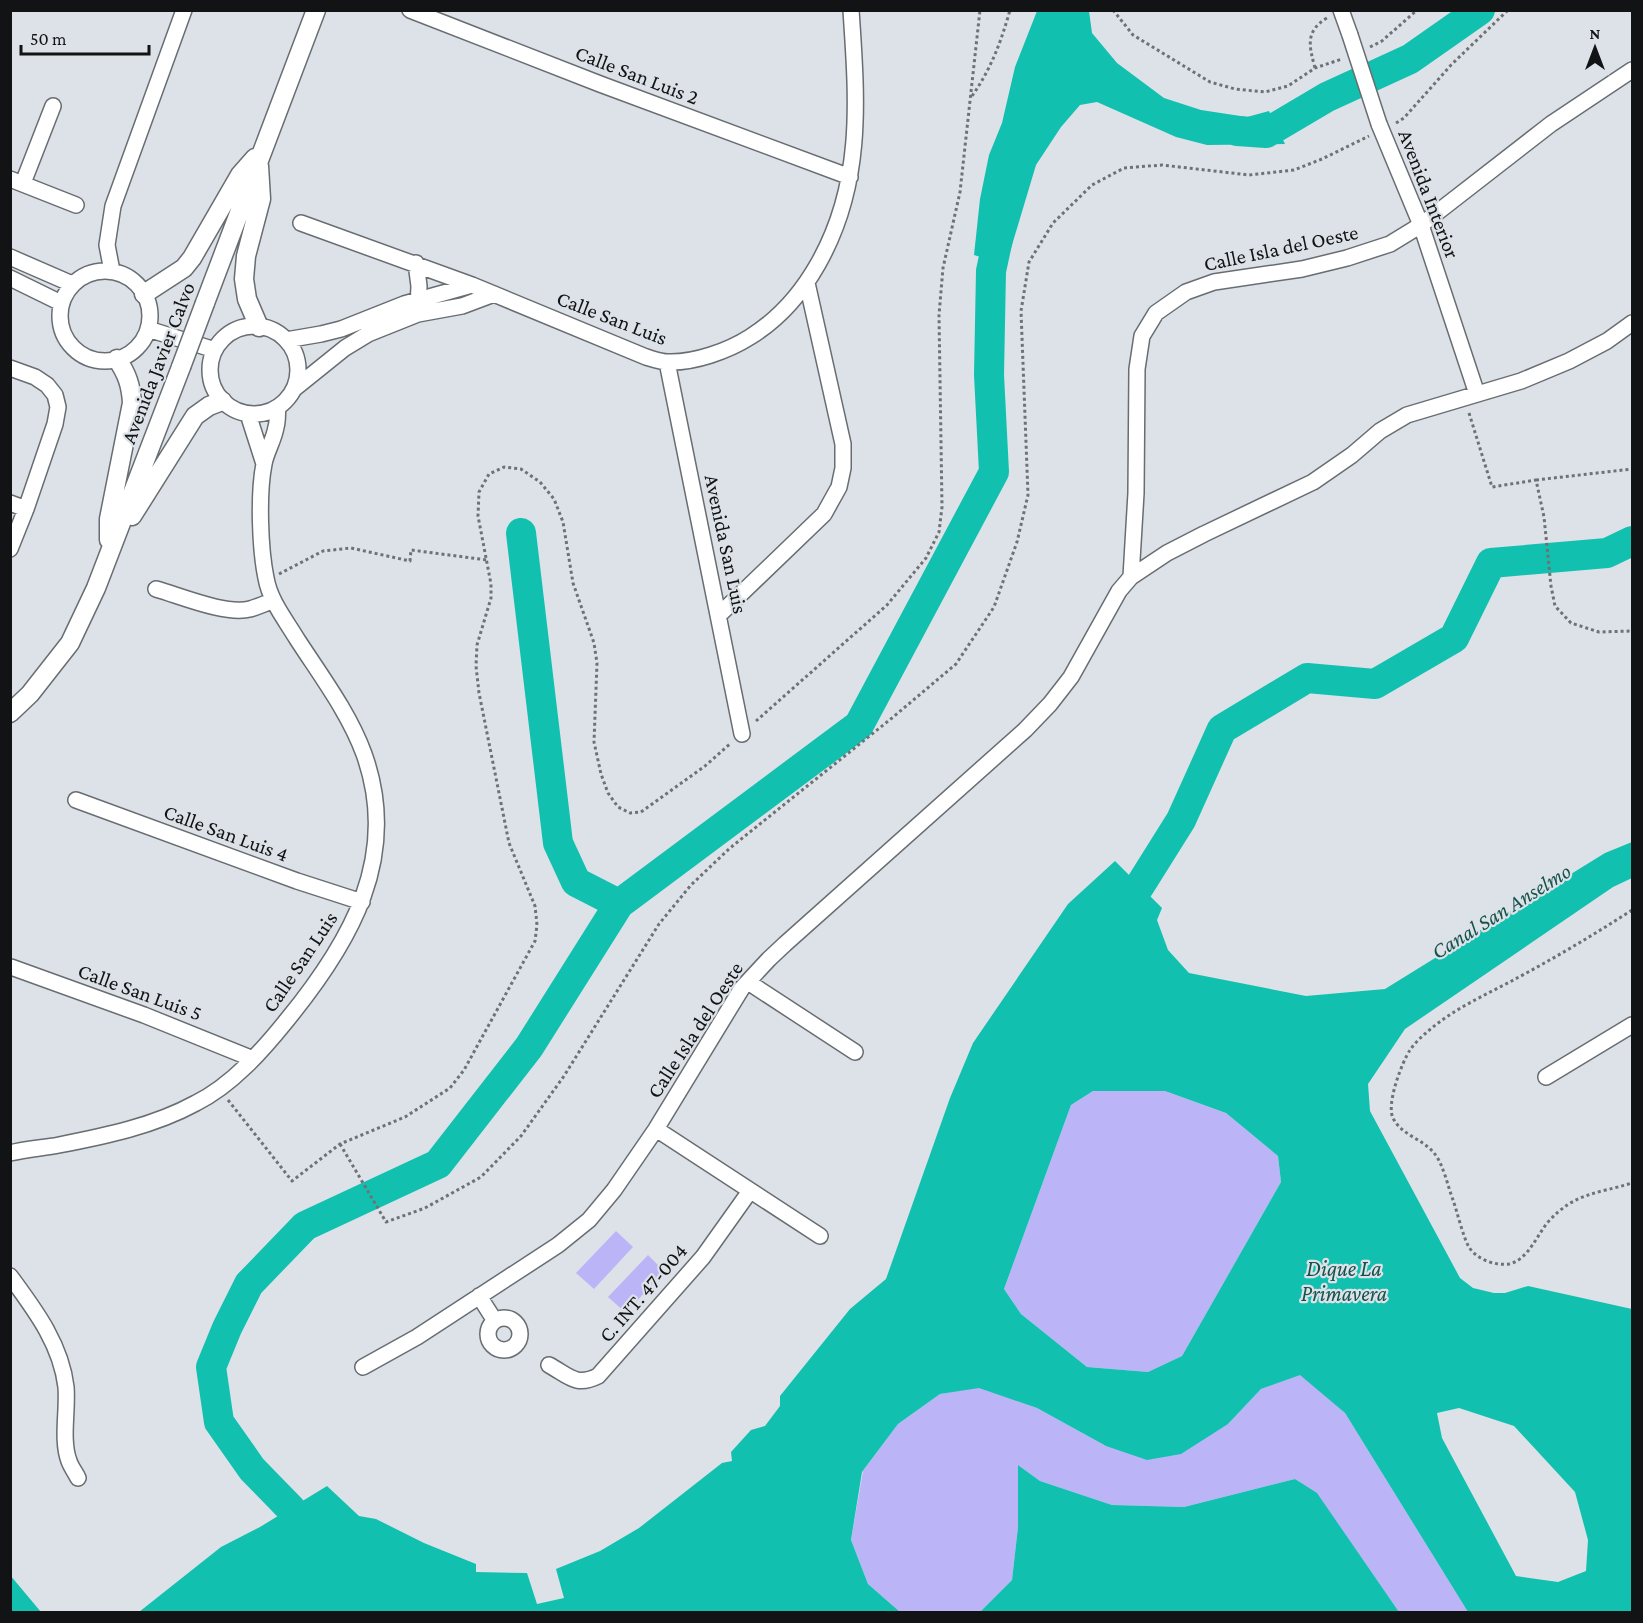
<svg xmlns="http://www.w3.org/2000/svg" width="1643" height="1623" viewBox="0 0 1643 1623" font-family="'Crimson Pro',serif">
<rect width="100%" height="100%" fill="#dce2e7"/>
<path fill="#bbb5f8" d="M1093 1091H1165L1226 1113 1278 1156 1281 1182 1182 1356 1148 1372 1087 1367 1021 1314 1004 1289 1071 1105Z
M616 1231 633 1247 594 1289 576 1273Z
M648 1255 664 1271 626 1313 608 1297Z
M1300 1374 1345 1413 1468 1612H1399L1317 1494 1295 1479 1184 1507 1112 1505 1040 1481 1018 1465V1527L1012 1580 980 1612H900L868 1584 851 1540 863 1471 898 1424 940 1394 979 1387 1037 1408 1106 1446 1228 1424 1261 1389Z"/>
<path fill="#12c0b0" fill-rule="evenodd" d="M1037 11H1089L1092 33 1117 63 1164 98 1201 110 1247 117 1269 111 1285 144 1207 145 1176 137 1097 102 1080 105 1061 127 1036 165 1006 265 974 255 980 199 989 155 1002 123 1015 67Z
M1632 842V878L1613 887 1405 1029 1368 1084 1370 1111 1460 1278 1473 1288 1494 1293H1505L1528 1286 1632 1309V1612H1468L1345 1413 1300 1375 1261 1389 1228 1424 1181 1454 1147 1460 1106 1446 1037 1408 979 1388 940 1394 898 1424 862 1472 851 1540 868 1584 900 1612H139L221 1547 260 1527 327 1486 359 1516 376 1519 424 1543 476 1564V1572L527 1573 537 1604 564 1598 556 1569 600 1551 639 1528 722 1463 732 1461 731 1452 751 1430 765 1426 780 1406V1396L850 1309 886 1279 950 1098 973 1043 1068 904 1115 861 1162 908 1157 920 1168 950 1189 973 1306 996 1385 989 1605 853ZM1093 1091H1165L1226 1113 1278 1156 1281 1182 1182 1356 1148 1372 1087 1367 1021 1314 1004 1289 1071 1105ZM1459 1408 1514 1426 1575 1492 1588 1540 1586 1571 1558 1582 1516 1576 1442 1438 1437 1413Z
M1018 1465 1040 1481 1112 1505 1184 1507 1295 1479 1317 1493 1399 1612H980L1012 1580 1018 1527Z
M10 1575 41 1612H11Z"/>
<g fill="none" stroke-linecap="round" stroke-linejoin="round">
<path stroke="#12c0b0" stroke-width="30" d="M1237 131 1266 133 1327 97 1410 59 1480 10
M521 533 558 843 576 882 619 904 859 725 994 472 989 375 991 271 1002 220
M1139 887 1181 820 1222 729 1307 678 1375 684 1454 638 1491 563 1607 553 1632 541
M291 1509 252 1469 219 1422 211 1367 227 1328 249 1284 305 1226 438 1164 529 1047 619 904"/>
<defs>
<path id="minor" d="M410 10 600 84 850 177
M1341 10 1350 35
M1379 124 1421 225 1477 394
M10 179 76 205
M23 183 53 106
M301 223 472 285 646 357C653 359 661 362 668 362 694 363 728 351 750 337 779 319 801 294 818 264 864 183 857 100 851 10
M10 257 72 284
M416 263 419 286 418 308
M112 271 107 245 113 206 184 10
M60 316a45 45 0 1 1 90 0a45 45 0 1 1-90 0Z
M10 278 61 303
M210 370a44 44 0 1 1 88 0a44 44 0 1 1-88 0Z
M148 329 215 350
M286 340 321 334 341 329 404 304 472 285
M667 362 742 734
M10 368 35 377 47 385 55 395 58 407 55 424 26 509 10 549
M294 389 345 348 368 334 418 314 462 306 494 294
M248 414 264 464
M10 503 26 509
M1131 577 1136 493 1137 369 1142 336 1156 313 1186 292 1214 282 1302 269 1347 258 1390 244 1421 225 1551 124 1632 70
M156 589C181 596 225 615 250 609 258 607 265 603 273 601
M719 615 824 514 839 487 843 468V444L807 283
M76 800 297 881 362 902
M11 967 144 1015 253 1059
M748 982 855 1052
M1546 1077 1632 1025
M656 1129 820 1236
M10 1153C27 1149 43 1148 59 1145 105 1136 154 1126 196 1103 232 1085 262 1051 287 1020 350 943 401 857 364 754 349 713 321 676 297 639 285 619 270 601 266 578 260 549 258 494 264 464 266 452 274 440 276 427 278 421 277 414 278 407
M10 1276C35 1310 61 1344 66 1387 68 1410 61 1440 69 1461 71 1467 75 1472 78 1478
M479 1296 495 1321
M488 1334a16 16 0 1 1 32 0a16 16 0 1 1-32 0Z
M549 1365C569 1376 576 1387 598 1376L703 1257 750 1191
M363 1367 417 1337 558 1245 589 1220 614 1190 656 1129 742 988 769 959 785 944 1025 730 1050 704 1071 677 1119 591 1131 577 1167 553 1204 534 1313 482 1352 455 1380 431 1407 415 1521 381 1569 361 1607 341 1632 323"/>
<path id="tertiary" d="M259 166 261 199 246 256 244 279 247 299 259 327
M144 294 184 268 192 258 240 175 255 158
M205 303 316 10
M132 516 195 416 209 406 222 401
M109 540V519L132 403C131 385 127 374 117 359
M10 713 30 694 70 643 96 588 181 367"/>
</defs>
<use href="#minor" stroke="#676d71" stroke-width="18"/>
<use href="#tertiary" stroke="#676d71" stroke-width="21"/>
<path stroke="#6e7274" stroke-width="3" stroke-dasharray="3 3" stroke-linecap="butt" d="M1113 10 1133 35 1210 82 1235 89 1265 92 1288 86 1315 68 1342 59
M1370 47 1382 41 1417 10
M1315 68C1309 46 1305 31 1327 18
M972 96C991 69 1001 42 1010 10
M1396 123 1404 118 1451 65 1508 10
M1469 413 1492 487 1536 480 1544 517 1551 586 1555 606 1571 623 1599 632 1632 631
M1536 480 1632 469
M279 574 323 551 351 548 410 561 411 550 487 560
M756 721 887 605 926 558 939 532 942 507 939 315 943 268 960 192 980 10
M1632 910C1595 934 1558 956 1519 977 1488 994 1452 1009 1426 1033 1421 1037 1414 1044 1410 1050 1402 1062 1386 1104 1393 1118 1401 1135 1423 1139 1434 1153 1443 1163 1448 1187 1453 1200 1457 1211 1463 1237 1469 1247 1476 1259 1495 1266 1509 1264 1528 1260 1537 1235 1548 1222 1575 1192 1597 1194 1632 1183
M228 1100 292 1181 340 1144 405 1117 450 1088 464 1070 535 941 537 925 535 906 509 843 479 693 476 666 477 645 491 598V584L478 516 479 492 489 474 504 467 521 469 540 482 554 499 563 522 573 583 594 643 597 663 594 742 601 774 608 793 618 807 630 813 641 812 705 766 731 743
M340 1144 386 1222 425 1208 481 1177 521 1136 564 1076 659 924 691 885 730 848 892 718 956 664 994 607 1017 542 1028 495 1021 311 1029 262 1053 223 1092 185 1124 168 1162 165 1249 175 1294 170 1322 159 1369 136"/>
<use href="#minor" stroke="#fff" stroke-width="15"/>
<use href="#tertiary" stroke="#fff" stroke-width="18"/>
<defs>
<path id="minor-bridge" d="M1350 35 1379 124"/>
<path id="tertiary-bridge" d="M181 367 205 303"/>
</defs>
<use href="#minor-bridge" stroke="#676d71" stroke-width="18" stroke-linecap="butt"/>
<use href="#tertiary-bridge" stroke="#676d71" stroke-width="21" stroke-linecap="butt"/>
<use href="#minor-bridge" stroke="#fff" stroke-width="15"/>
<use href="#tertiary-bridge" stroke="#fff" stroke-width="18"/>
</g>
<g text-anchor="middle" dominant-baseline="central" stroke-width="4.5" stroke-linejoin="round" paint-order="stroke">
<g font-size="21" fill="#111314" stroke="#dce2e7">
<text transform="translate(637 75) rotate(21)">Calle San Luis 2</text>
<text transform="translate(1429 194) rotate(69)">Avenida Interior</text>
<text transform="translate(1281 248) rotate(-12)">Calle Isla del Oeste</text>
<text transform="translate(612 318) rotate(21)">Calle San Luis</text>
<text transform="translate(158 363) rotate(-69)">Avenida Javier Calvo</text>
<text transform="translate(726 544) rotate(78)">Avenida San Luis</text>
<text transform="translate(226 833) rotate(20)">Calle San Luis 4</text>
<text transform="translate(300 962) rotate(-56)">Calle San Luis</text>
<text transform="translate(140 992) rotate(20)">Calle San Luis 5</text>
<text transform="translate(695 1030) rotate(-57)">Calle Isla del Oeste</text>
<text transform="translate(643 1293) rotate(-49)">C. INT. 47-004</text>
</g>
<g font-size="22" font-style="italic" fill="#14524b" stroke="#dce2e7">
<text transform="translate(1501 911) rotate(-32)">Canal San Anselmo</text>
<text x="1344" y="1268">Dique La<tspan x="1344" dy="25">Primavera</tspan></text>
</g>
</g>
<rect width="1643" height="1623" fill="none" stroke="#111314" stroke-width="24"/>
<g transform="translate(1595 48)" stroke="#dce2e7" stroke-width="4.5" paint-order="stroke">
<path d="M0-4.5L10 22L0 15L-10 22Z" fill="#111314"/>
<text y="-9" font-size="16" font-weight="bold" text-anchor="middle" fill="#111314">N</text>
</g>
<path d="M21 45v9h128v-9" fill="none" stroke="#111314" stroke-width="3"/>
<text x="30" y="45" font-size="18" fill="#111314" stroke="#dce2e7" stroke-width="4.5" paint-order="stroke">50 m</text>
</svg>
